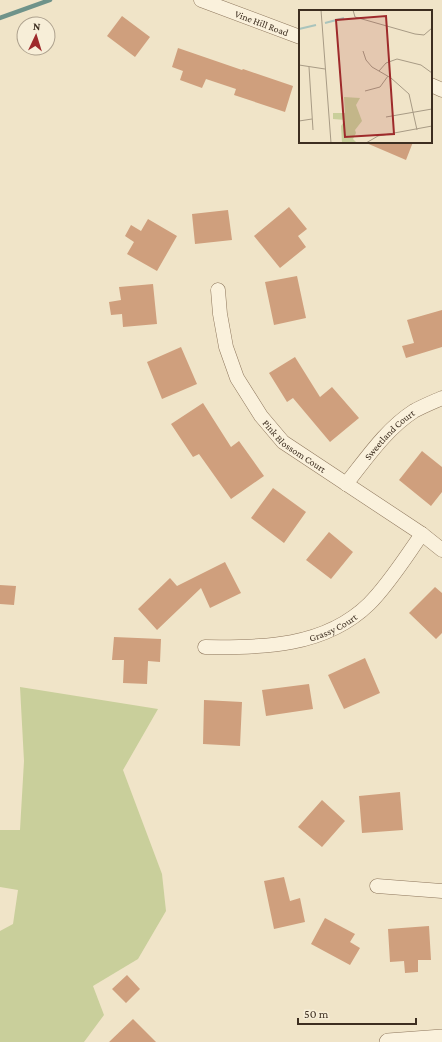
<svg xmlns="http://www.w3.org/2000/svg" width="442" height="1042" viewBox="0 0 442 1042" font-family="'Crimson Pro',serif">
<rect width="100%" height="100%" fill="#f0e4c8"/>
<path fill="#c9cf9b" d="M20 687 158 709 123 770 162 874 166 911 138 959 93 986 104 1015 84 1042H0V931L13 924 18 890 0 887V830H20L24 761Z"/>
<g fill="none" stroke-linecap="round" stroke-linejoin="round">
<path stroke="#6f938a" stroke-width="4.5" d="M0 18 50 0"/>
</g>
<path fill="#cf9f7d" d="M122 16 150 37 135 57 107 36Z
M178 48 242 70 243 69 293 86 285 112 234 95 236 89 206 79 202 88 180 80 183 71 172 67Z
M364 142H413L406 160Z
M289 207 307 229 298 236 306 247 280 268 254 236Z
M228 210 232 240 195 244 192 214Z
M148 219 177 236 157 271 127 254 134 242 125 236 131 225 141 231Z
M297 276 306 318 274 325 265 282Z
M153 284 157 324 123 327 122 314 111 315 109 302 121 300 119 287Z
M442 310V347L406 358 402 346 414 343 407 320Z
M181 347 197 384 162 399 147 362Z
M295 357 320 397 332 387 359 418 330 442 293 398 287 402 269 373Z
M203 403 231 447 239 441 264 476 231 499 199 454 193 457 171 424Z
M422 451 442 467V492L431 506 399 480Z
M273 488 306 512 284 543 251 518Z
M329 532 353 552 331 579 306 560Z
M225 562 241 593 210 608 201 588 157 630 138 609 170 578 177 586Z
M0 585 16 586 14 605 0 604Z
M435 587 442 593V633L436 639 409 613Z
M114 637 161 639 160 662 148 661 147 684 123 683 124 660H112Z
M365 658 380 693 344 709 328 675Z
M309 684 313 709 266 716 262 690Z
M204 700 242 702 240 746 203 744Z
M400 792 403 830 362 833 359 796Z
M322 800 345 821 322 847 298 827Z
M284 877 290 901 300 898 305 922 274 929 264 881Z
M325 918 355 934 350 942 360 948 350 965 311 944Z
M429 926 431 960H418V972L405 973 404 961 390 962 388 929Z
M127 975 140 989 126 1003 112 989Z
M133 1019 156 1042H109Z"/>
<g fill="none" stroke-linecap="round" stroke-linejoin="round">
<defs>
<g id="minor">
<path id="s1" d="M201 0 300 37"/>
<path d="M431 85 442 90"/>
<path id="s2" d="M218 290 220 314 226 347 237 378 261 416 283 442 422 534 442 550"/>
<path id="s3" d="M346 484C366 459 386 429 414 411 423 406 433 402 442 398"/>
<path id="s4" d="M205 647C262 648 325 647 369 604 389 584 405 558 422 534"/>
<path d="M377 886 442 891"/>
</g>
<path id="tertiary" d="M388 1042 442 1038"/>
</defs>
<use href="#minor" stroke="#8d765c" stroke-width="15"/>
<use href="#tertiary" stroke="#8d765c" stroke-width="18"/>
<use href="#minor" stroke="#faf1dc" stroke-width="14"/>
<use href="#tertiary" stroke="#faf1dc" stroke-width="17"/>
</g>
<g text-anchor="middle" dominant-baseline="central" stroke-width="3" stroke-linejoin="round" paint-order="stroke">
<g font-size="10" fill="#3d2e20" stroke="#f7eed8">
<text stroke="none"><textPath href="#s1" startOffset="65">Vine Hill Road</textPath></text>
<text stroke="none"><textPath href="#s3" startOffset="66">Sweetland Court</textPath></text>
<text stroke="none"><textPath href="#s2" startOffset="181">Pink Blossom Court</textPath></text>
<text stroke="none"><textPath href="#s4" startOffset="131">Grassy Court</textPath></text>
</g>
</g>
<g transform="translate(299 10)">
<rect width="133" height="133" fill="#f0e4c8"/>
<path d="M45 87 61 88 57 95 63 111 56 120 57 123 54 129 58 133H43L42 116 46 110 34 109V103H46Z" fill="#c9cf9b"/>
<path fill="none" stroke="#a9c4bc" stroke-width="2" d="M26 13 45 8M0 19 17 15"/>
<path fill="none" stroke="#a89b85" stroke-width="1" d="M22 0 32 133M54 0 56 7 116 24 125 25 133 18M64 41 67 50 73 57 92 68 110 84 118 120M0 55 26 59M10 57 14 120M80 61 87 53 98 49 122 55 133 63M66 81 81 77 89 66M87 107 133 99M0 111 13 109M67 133 79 126 133 116"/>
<path fill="#9e2a2b" fill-opacity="0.15" stroke="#9e2a2b" stroke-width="2" d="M87 6 95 124 46 127 37 10Z"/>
<rect width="133" height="133" fill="none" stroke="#3d2e20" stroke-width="2"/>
</g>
<g transform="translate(36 36) rotate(4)"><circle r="19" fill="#f7eed8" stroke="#ada18e"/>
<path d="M0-3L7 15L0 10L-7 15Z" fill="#9e2a2b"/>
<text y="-6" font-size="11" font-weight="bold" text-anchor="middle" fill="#3d2e20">N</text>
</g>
<path d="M298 1018v6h118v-6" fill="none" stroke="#3d2e20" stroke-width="2"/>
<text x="304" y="1018" font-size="12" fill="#3d2e20" stroke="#f7eed8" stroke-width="3" paint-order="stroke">50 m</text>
</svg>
